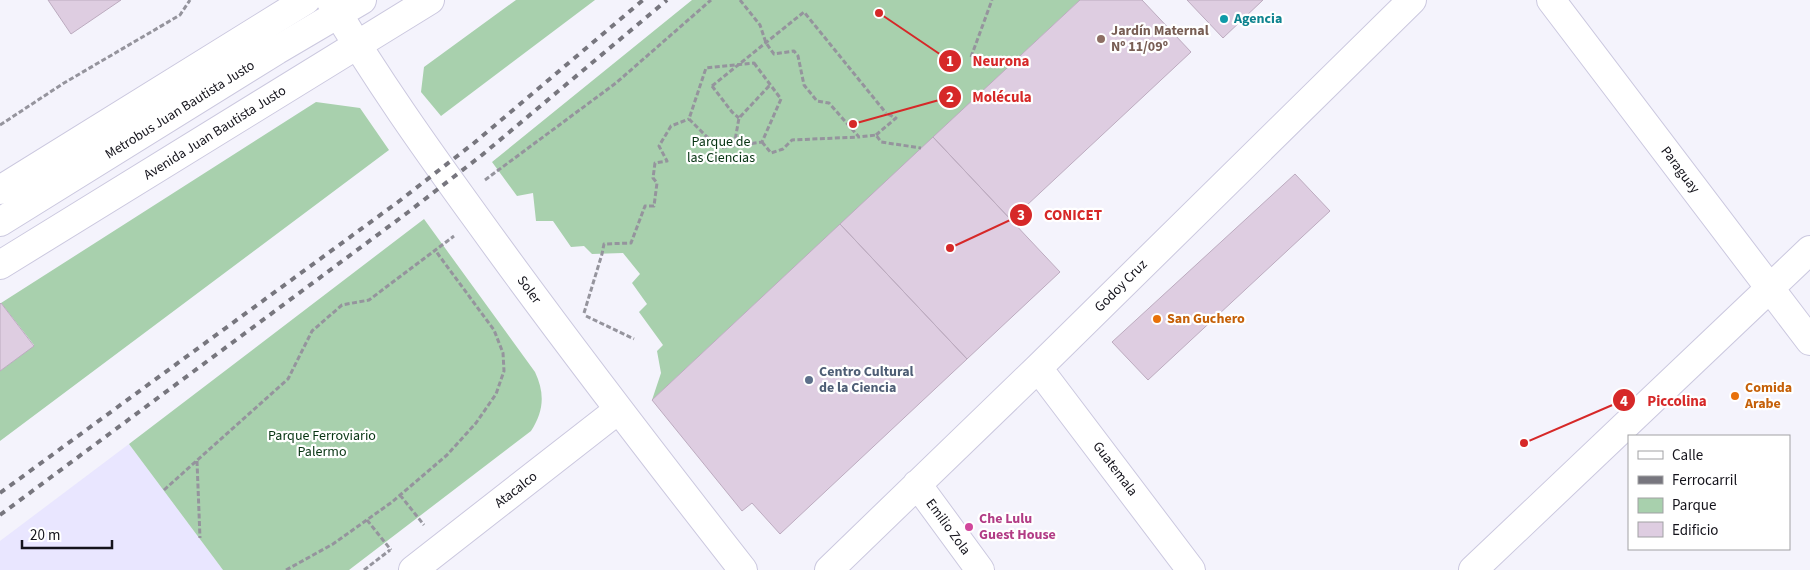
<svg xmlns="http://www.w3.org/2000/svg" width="1810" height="570" viewBox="0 0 1810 570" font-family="'Source Sans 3',sans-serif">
<rect width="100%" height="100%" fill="#f4f3fc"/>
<path fill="#e9e6ff" d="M129 444 223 570H0V541Z"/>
<path fill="#a8d0ad" d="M516 0H595L441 116 421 92 424 67Z
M692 0H1080L652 400 661 373 657 351 663 345 639 312 647 304 632 283 640 274 623 253 592 254 584 246 571 247 553 221H536L533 193 517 196 492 162Z
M316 102 360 108 389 150 0 441V371L34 345 1 303Z
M424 219 535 372C545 393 544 411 531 431L349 570H223L129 444Z"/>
<path fill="#decde1" stroke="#bcabbf" d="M48 0H121L71 34Z
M1080 0H1142L1191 52 1011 220 933 137Z
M1187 0H1263L1223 38Z
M933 137 1060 272 967 359 840 224Z
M1295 174 1330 211 1148 380 1112 342Z
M840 224 967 359 780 534 752 503 742 511 652 400Z
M1 303 34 346 0 371V304Z"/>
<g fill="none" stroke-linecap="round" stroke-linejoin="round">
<defs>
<path id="minor" d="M330 0C375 77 427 150 480 223 565 341 653 455 743 570
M1551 0 1810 341
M0 222 277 50 362 0
M1038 368 1191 570
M917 484 980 570
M413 570 618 410
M829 570 1038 368 1412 0
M1473 570 1810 250"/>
<path id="major" d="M0 190 306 0
M0 265 430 0"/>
</defs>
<use href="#minor" stroke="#cbc8df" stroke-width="30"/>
<use href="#major" stroke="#cbc8df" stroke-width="30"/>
<path stroke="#95949d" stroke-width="3" stroke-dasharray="5 2.5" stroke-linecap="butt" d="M740 0 760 25 766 43 774 54 794 51 798 56 804 85 817 101 829 103 859 137 876 135 881 142 921 148
M971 57 992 0
M754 63 781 99 762 142 718 148 689 119 706 68Z
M712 86 732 112 739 118
M0 125 64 83 180 15 190 0
M876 135 896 118 886 113
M762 142 771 153 783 149 792 140 859 137
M734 146 739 118 770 85
M485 180 616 83 711 0
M584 313 602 254 604 244 631 243 645 206H654L657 183 653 178 655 163 667 161 659 146 671 126 689 119
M586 316 634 339
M197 461 200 538
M164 490 288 379 312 331 342 305 369 300 454 236
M400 495 424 525
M367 520 391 550
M286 570 333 544 392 502 447 455 476 423 496 394 504 371 503 353 494 330 435 250
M364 570 390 550"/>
<use href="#minor" stroke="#fff" stroke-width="28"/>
<use href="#major" stroke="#fff" stroke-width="28"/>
<path stroke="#77767e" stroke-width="4" stroke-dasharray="6 6" stroke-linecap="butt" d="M0 493 398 202 474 143 643 0
M0 515 407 213 482 155 667 0"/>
<path stroke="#95949d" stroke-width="3" stroke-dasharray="5 2.5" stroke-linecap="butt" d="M712 86 804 12 886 113"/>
</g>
<circle fill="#0f9aa8" stroke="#fff" stroke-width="2" cx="1224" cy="19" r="5"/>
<circle fill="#8d6e63" stroke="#fff" stroke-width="2" cx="1101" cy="39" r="5"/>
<g fill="#e8710a" stroke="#fff" stroke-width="2">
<circle cx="1157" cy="319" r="5"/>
<circle cx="1735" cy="396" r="5"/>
</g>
<circle fill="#5c6f8a" stroke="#fff" stroke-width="2" cx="809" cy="380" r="5"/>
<circle fill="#d1479c" stroke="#fff" stroke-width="2" cx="969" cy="527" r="5"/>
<g text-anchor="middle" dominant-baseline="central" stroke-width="4.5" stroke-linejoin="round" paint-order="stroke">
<g font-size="14" font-weight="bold" fill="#0d838f" stroke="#fff" text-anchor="start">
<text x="1234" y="19">Agencia</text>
</g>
<g font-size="14" font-weight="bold" fill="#785e54" stroke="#fff" text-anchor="start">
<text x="1111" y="31">Jardín Maternal<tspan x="1111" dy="16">Nº 11/09º</tspan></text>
</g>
<g font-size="14" fill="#14131b" stroke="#fff">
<text transform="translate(180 110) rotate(-32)">Metrobus Juan Bautista Justo</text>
<text transform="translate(215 133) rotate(-32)">Avenida Juan Bautista Justo</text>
<text transform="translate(1680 170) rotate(53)">Paraguay</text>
<text transform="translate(1121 286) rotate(-45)">Godoy Cruz</text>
<text transform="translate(529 290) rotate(54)">Soler</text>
<text transform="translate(1115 469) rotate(53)">Guatemala</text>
<text transform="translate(516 490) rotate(-38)">Atacalco</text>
<text transform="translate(948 527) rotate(54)">Emilio Zola</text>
</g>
<g font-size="14" fill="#063312" stroke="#fff">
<text x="721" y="142">Parque de<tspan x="721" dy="16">las Ciencias</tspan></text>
<text x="322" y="436">Parque Ferroviario<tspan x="322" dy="16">Palermo</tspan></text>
</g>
<g font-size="14" font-weight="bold" fill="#c56008" stroke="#fff" text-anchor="start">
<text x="1167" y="319">San Guchero</text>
<text x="1745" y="388">Comida<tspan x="1745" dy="16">Arabe</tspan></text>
</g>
<g font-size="14" font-weight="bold" fill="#4e5e75" stroke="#fff" text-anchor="start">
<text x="819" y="372">Centro Cultural<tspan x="819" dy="16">de la Ciencia</tspan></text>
</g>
<g font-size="14" font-weight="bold" fill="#b23c85" stroke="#fff" text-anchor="start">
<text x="979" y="519">Che Lulu<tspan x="979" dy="16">Guest House</tspan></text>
</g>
</g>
<path fill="none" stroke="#d62828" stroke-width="2" d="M879 13L950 61M853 124L950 97M950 248L1021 215M1524 443L1624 400"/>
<g fill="#d62828" stroke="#fff" stroke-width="2">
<circle cx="879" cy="13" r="5"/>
<circle cx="853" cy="124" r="5"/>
<circle cx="950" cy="248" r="5"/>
<circle cx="1524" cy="443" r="5"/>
<circle cx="950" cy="61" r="12"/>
<circle cx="950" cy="97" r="12"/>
<circle cx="1021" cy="215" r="12"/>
<circle cx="1624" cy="400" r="12"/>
</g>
<g font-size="15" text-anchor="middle" font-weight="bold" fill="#fff">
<text x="950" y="66">1</text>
<text x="950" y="102">2</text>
<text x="1021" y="220">3</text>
<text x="1624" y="406">4</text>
</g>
<g font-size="15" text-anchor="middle" font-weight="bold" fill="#d62828" stroke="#fff" stroke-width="4.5" stroke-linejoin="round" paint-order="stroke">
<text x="1001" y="66">Neurona</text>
<text x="1002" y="102">Molécula</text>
<text x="1073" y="220">CONICET</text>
<text x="1677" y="406">Piccolina</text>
</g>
<rect x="1628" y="435" width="162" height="115" fill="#ffffff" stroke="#a1a1a4"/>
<rect x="1638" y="451" width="25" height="8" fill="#ffffff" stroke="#a1a1a4"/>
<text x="1672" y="460" font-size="15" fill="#14131b">Calle</text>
<rect x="1638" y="476" width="25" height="8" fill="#77767e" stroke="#a1a1a4"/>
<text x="1672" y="485" font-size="15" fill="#14131b">Ferrocarril</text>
<rect x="1638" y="498" width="25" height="15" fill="#a8d0ad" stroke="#a1a1a4"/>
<text x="1672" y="510" font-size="15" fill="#14131b">Parque</text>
<rect x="1638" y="522" width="25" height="15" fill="#decde1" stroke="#a1a1a4"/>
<text x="1672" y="535" font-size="15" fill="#14131b">Edificio</text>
<path d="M22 540v8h90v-8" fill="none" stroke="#14131b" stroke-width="2.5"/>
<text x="30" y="540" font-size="15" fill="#14131b" stroke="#ffffff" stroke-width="4" paint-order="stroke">20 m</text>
</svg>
